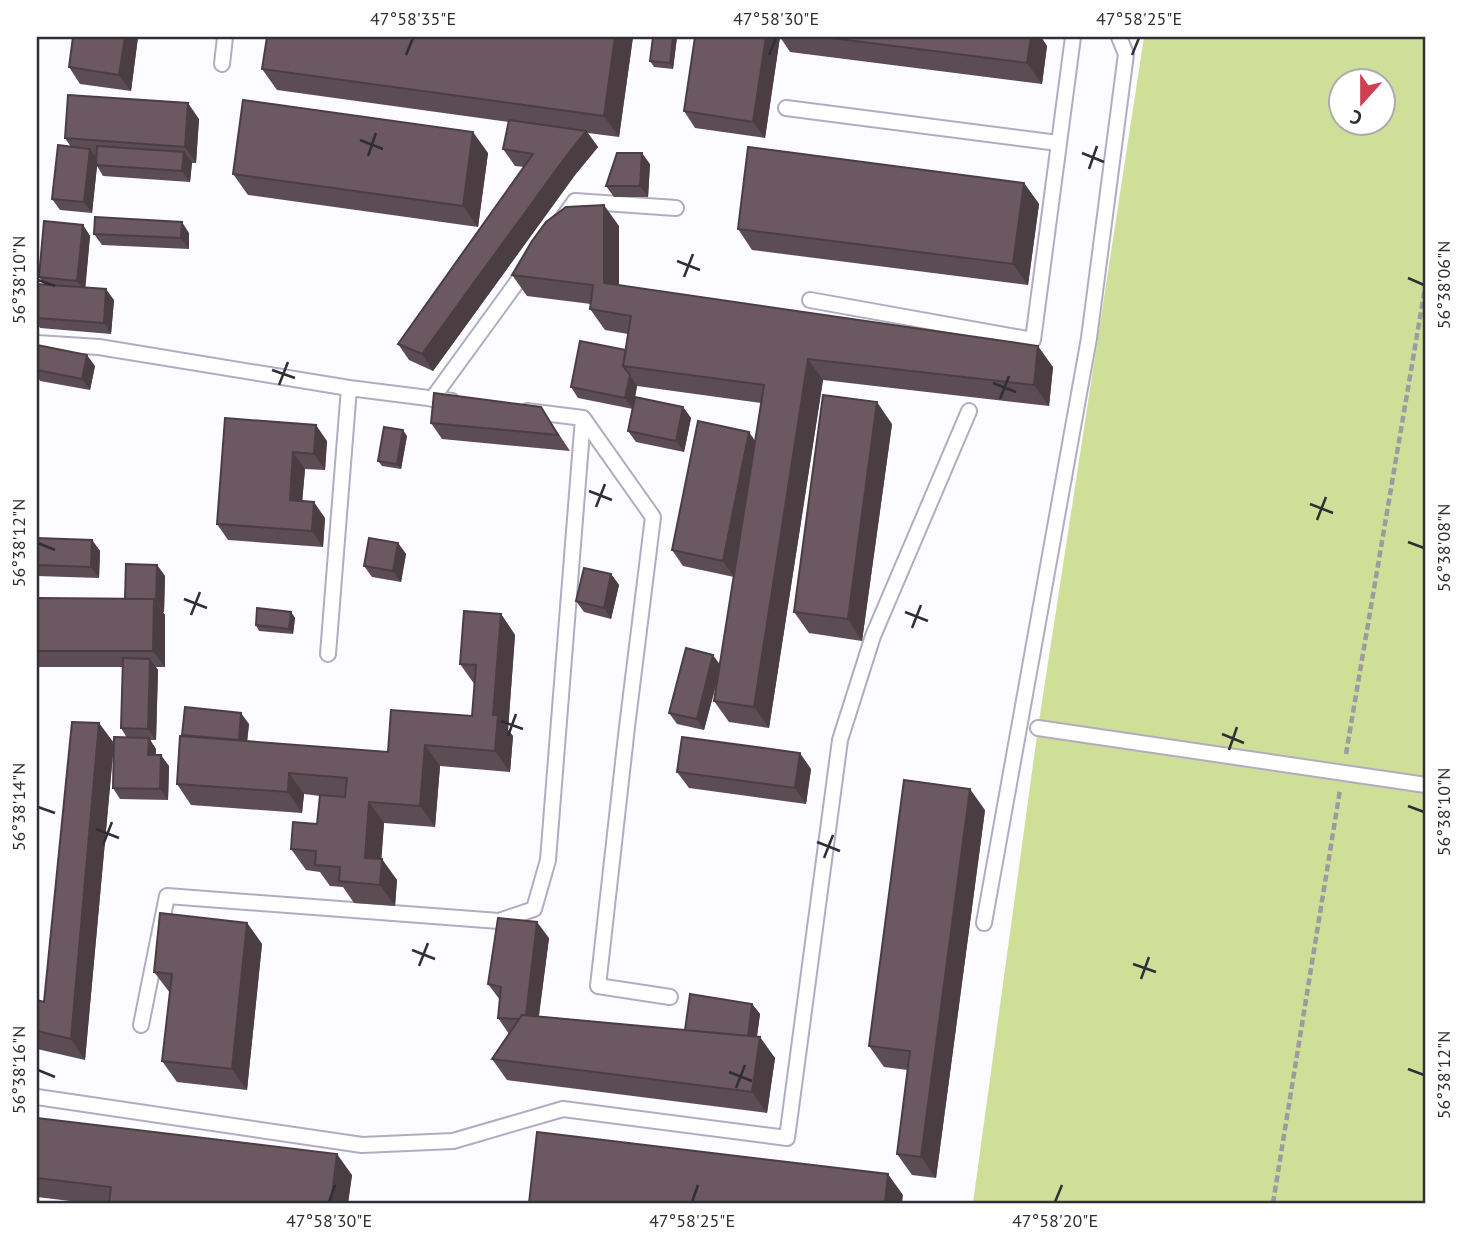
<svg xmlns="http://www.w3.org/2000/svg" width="1463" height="1240" viewBox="0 0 1463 1240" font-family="'PT Sans',sans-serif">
<rect width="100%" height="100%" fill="#fcfbff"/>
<path fill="#d0df97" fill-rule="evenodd" d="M1144 37H1426V1203H973L1038 728ZM1340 80H1382V122H1340Z"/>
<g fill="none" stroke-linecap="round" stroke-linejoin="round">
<defs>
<path id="service" d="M222 64 225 37
M786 108 1058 143
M560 222 575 201 676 208
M810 300 1033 340 1073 37
M37 343 99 347 349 388 328 654
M349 388 452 401
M432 399 528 267
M527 411 583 418 653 517 627 727 598 986 670 997
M1038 728 1426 785
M984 923 1089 338 1126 54 1119 37
M141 1025 167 896 499 921 534 909 548 860 583 418
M37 1097 362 1145 453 1141 563 1109 787 1138 840 740 873 636 969 411"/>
</defs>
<use href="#service" stroke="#b1acc0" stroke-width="18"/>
<path stroke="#9d9ba1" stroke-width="4.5" stroke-dasharray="7 3.5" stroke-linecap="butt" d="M1346 754 1426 282
M1273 1203 1340 790"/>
<use href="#service" stroke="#fff" stroke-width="14"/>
</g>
<path fill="#5c4c53" d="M138 37 131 91 80 84 69 67Z
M633 37 619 137 588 133 598 147 575 175 433 371 409 360 398 344 524 167 515 166 503 149 509 122 277 90 262 69Z
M653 37H677L673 69 654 67 650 61Z
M695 37H780L765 138 695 128 684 111Z
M780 37H1041L1047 46 1042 84 790 52Z
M199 119 196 163H192L190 182 103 176 97 166 92 213 60 210 52 199 71 147 65 138Z
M488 153 478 227 248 195 233 174Z
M650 164 648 197H614L606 186Z
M1024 183 1039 204 1028 285 752 250 738 229Z
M83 225 90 236 85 287 114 300 111 334 40 328 37 323V284H44L39 277Z
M619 226V285L1053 367 1049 406 823 380 769 728 729 722 714 701 717 681 704 730 677 724 669 713 720 664 734 577 683 566 672 550 755 440 761 403 637 386 635 397 683 407 691 418 684 452 636 442 628 431 633 409 578 398 571 387 626 350 628 334 605 330 590 309 591 304 527 296 512 275Z
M189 233V249L102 245 94 234Z
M37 349 95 366 90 390 40 381 37 375Z
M541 407 570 451 442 439 431 423Z
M225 418 327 441 325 470 305 469 302 501 325 518 323 547 228 540 217 524Z
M892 424 862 641 809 633 794 612Z
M407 436 401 469 382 466 378 461Z
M37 538 92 540 100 551 99 578 37 576Z
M398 543 406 554 401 582 372 577 364 566Z
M157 565 165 576 164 612H163L165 615V667H156L158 670 156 740H150L156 749V755L169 766 168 800 120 799 113 788V752L85 1060 37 1049V1000L44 1002 99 723 114 743 127 738 121 728 123 667H37V598L125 599Z
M611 574 619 585 611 619 584 612 576 601Z
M291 612 295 618 293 634 259 631 256 625Z
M501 614 515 635 508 730 513 736 510 772 440 766 435 827 384 823 381 859 397 880 395 906 354 903 343 887 330 886 320 872 306 870 291 849 317 824 320 796 304 794 302 813 191 805 177 784 249 724 247 741 388 752 472 716 475 685 460 664Z
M811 769 806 804 689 788 677 772Z
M985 810 936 1178 912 1175 897 1154 908 1070 884 1067 869 1046Z
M247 923 262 944 247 1090 177 1082 162 1061 170 993 154 972Z
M549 938 539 1016 685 1030 752 1004 760 1014 757 1037 775 1058 767 1113 507 1080 492 1059 509 1034 498 1018 500 1000 488 984Z
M37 1118 352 1175 348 1203H87L37 1197Z"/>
<path fill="#4b3e43" d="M125 37H138L131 91 119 75Z
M615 37H633L619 137 604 116Z
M673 37H677L673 69 670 63Z
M766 37H780L765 138 753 122Z
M1031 37H1041L1047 46 1042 84 1027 63Z
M188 103 199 119 196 163 185 147Z
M586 131 598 147 575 175 433 371 422 354 564 159Z
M473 132 488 153 478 227 463 206Z
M90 149 98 160 96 165 97 166 92 213 84 202Z
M184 152 192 162 190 182 182 171Z
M642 153 650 164 648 197 640 186Z
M1024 183 1039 204 1028 285 1013 264Z
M604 205 619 226V304L604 283Z
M182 222 189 233V249L181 238Z
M83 225 90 236 85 292 77 281Z
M106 289 114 300 111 334 104 323Z
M1038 346 1053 367 1049 406 1034 385Z
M87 355 95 366 90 390 82 379Z
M808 359 823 380 769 728 754 707Z
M630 375 637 386 633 409 625 398Z
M877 402 892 424 862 641 848 619Z
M683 407 691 418 684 452 676 441Z
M316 425 327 441 325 470 314 454Z
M403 430 407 436 401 469 397 464Z
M749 432 760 448 734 577 723 561Z
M37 447 39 450 37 466Z
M293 452 305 469 301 516 290 500Z
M314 502 325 518 323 547 312 531Z
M92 540 100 551 99 578 91 567Z
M398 543 406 554 401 582 393 571Z
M157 565 165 576 164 612 156 601Z
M611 574 619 585 611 619 604 608Z
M154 599 165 615V667L153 651Z
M291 612 295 618 293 634 289 629Z
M501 614 515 635 508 730 513 736 510 772 495 751 493 715Z
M713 655 721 666 704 730 697 719Z
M150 659 158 670 156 740 148 729Z
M241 713 249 724 246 752 239 741Z
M99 723 114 744 85 1060 71 1039Z
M149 738 156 749V766L148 755Z
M425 745 440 766 435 827 420 806Z
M800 753 811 769 806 804 795 788Z
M161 755 169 766 168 800 160 789Z
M289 773 304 794 302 813 288 792Z
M970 789 985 810 936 1178 921 1157Z
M369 802 384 823 380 879 365 858Z
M382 859 397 880 395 906 380 885Z
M537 922 549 938 536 1036 525 1020Z
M247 923 262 944 247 1090 232 1069Z
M752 1004 760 1014 754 1056 746 1045Z
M760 1037 775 1058 767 1113 752 1092Z
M337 1154 352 1175 348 1203H331Z
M888 1174 903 1195 902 1203H885Z"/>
<path fill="#6b5860" stroke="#4b3e43" stroke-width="2" d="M73 37H125L119 75 69 67Z
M267 37H615L604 116 262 69Z
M653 37H673L670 63 650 61Z
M695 37H766L753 122 684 111Z
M823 37H1031L1027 63Z
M68 95 188 103 185 147 65 138Z
M243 100 473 132 463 206 233 174Z
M509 120 586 131 564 159 422 354 398 344 533 154 503 149Z
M58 145 90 149 84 202 52 199Z
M97 146 184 152 182 171 96 165Z
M748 147 1024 183 1013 264 738 229Z
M617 153H642L640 186H606Z
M604 205V283L1038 346 1034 385 808 359 754 707 714 701 764 385 623 366 631 316 590 309 593 285 512 275 532 241 546 222 566 207Z
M95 217 182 222 181 238 94 234Z
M44 221 83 225 77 281 39 277Z
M37 284 106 289 104 323 37 318Z
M580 341 626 350 623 366 630 375 625 398 571 387Z
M37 345 87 355 82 379 37 370Z
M434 393 541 407 558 435 431 423Z
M823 395 877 402 848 619 794 612Z
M635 397 683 407 676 441 628 431Z
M225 418 316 425 314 454 293 452 290 500 314 502 312 531 217 524Z
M698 421 749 432 723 561 672 550Z
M384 427 403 430 397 464 378 461Z
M37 538 92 540 91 567 37 565Z
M369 538 398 543 393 571 364 566Z
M126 564 157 565 156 601 154 599H125Z
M584 568 611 574 604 608 576 601Z
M37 598 154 599 153 651H37Z
M257 608 291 612 289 629 256 625Z
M464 611 501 614 493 715H498L495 751 425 745 420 806 369 802 365 858 382 859 380 885 339 881 340 867 315 865 316 851 291 849 293 822 317 824 320 795 345 797 347 778 289 773 288 792 177 784 180 736 388 752 391 710 472 716 476 665 460 664Z
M686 648 713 655 697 719 669 713Z
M123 658 150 659 148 729 121 728Z
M185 707 241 713 239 740 182 735Z
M72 722 99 723 71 1039 37 1031V1000L44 1002Z
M114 737 149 738 148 755H161L160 789 113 788Z
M682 737 800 753 795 788 677 772Z
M904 780 970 789 921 1157 897 1154 910 1051 869 1046Z
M160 913 247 923 232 1069 162 1061 172 974 154 972Z
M498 918 537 922 526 1015H522L519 1019 498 1018 501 987 488 984Z
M690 994 752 1004 748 1036 685 1030Z
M522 1015 760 1037 752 1092 492 1059Z
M37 1118 337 1154 331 1203H109L111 1187 37 1178Z
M537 1132 888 1174 885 1203H529Z"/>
<path fill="none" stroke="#302e36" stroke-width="2.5" d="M406 55 413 38M769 55 776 38M1132 55 1139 38M360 140 383 149M1082 153 1104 162M368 156 376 133M1089 169 1097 146M677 261 700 270M684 277 693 254M1408 278 1424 285M38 280 55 286M272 370 295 378M993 383 1016 392M279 385 288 362M1000 399 1009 376M589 491 612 500M1310 504 1333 513M596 507 605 484M1317 520 1326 497M1408 542 1424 548M38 543 55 550M184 599 207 608M905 612 928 621M191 615 200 592M912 628 921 605M501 721 523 729M1222 734 1244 743M508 736 516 714M1229 750 1237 727M1408 806 1424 812M38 807 55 813M96 829 119 838M817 842 840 851M103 845 112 822M824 858 833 835M412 950 435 959M1133 964 1156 972M419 966 428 943M1141 979 1149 957M1408 1069 1424 1075M38 1070 55 1077M729 1072 752 1081M736 1088 745 1065M329 1202 335 1185M692 1202 698 1185M1055 1202 1062 1185"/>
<rect width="1463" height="1240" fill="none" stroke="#ffffff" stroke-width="77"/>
<g transform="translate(1362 102) rotate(201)"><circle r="33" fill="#ffffff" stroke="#acabaf" stroke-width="2"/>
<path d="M0-5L12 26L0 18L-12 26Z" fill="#cf3f54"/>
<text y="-10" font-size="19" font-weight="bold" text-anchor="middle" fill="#302e36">С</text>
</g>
<rect x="38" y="38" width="1386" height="1164" fill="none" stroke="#302e36" stroke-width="2.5"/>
<g font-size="18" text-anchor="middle" fill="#302e36">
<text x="413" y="25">47°58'35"E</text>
<text x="776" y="25">47°58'30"E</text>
<text x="1139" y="25">47°58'25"E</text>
<text transform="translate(19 280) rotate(-90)" y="6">56°38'10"N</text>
<text transform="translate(1444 285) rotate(-90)" y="6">56°38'06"N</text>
<text transform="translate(19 543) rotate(-90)" y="6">56°38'12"N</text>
<text transform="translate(1444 548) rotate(-90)" y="6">56°38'08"N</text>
<text transform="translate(19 807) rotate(-90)" y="6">56°38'14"N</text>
<text transform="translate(1444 812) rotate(-90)" y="6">56°38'10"N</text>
<text transform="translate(19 1070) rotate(-90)" y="6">56°38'16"N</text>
<text transform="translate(1444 1075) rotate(-90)" y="6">56°38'12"N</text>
<text x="329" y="1227">47°58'30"E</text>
<text x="692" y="1227">47°58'25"E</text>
<text x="1055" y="1227">47°58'20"E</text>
</g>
</svg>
